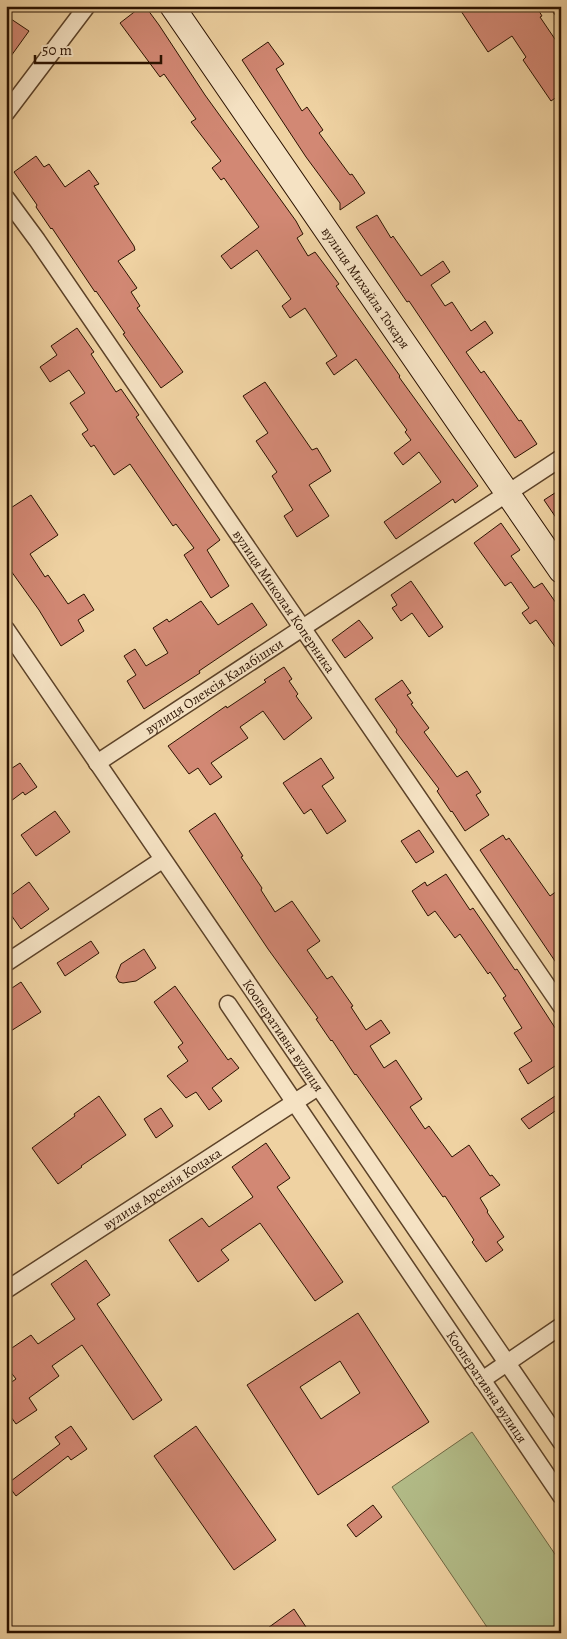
<svg xmlns="http://www.w3.org/2000/svg" width="567" height="1639" viewBox="0 0 567 1639" font-family="Alegreya,serif">
<rect width="100%" height="100%" fill="#efd2a2"/>
<filter id="stains"><feTurbulence type="fractalNoise" baseFrequency=".004" numOctaves="4"/><feColorMatrix values="0 0 0 0 .2 0 0 0 0 .09 0 0 0 0 .02 0 0 0 .5 -.17"/></filter>
<radialGradient id="worn" r=".72"><stop offset=".6" stop-color="#630" stop-opacity="0"/><stop offset="1" stop-color="#630" stop-opacity=".3"/></radialGradient>
<path fill="#b3bd89" stroke="#6f6844" d="M472 1432 561 1563V1633H491L392 1487Z"/>
<path fill="#d28874" stroke="#2b1200" fill-rule="evenodd" d="M142 6H145L159 25 205 95 296 221 303 234 297 238 308 256 315 252 339 284 336 286 400 376 399 377 478 486 455 503 453 499 396 539 384 522 441 482 419 452 403 465 394 453 411 440 405 432 407 430 356 359 334 375 326 363 337 356 305 308 290 318 282 306 291 299 257 250 231 269 221 256 259 227 224 178 221 180 212 168 221 161 191 122 196 119 164 74 160 77 120 23Z
M468 6H536L542 16 540 17 561 48V94L551 101 523 60 526 57 512 36 488 52 461 11Z
M11 19 29 31 6 63V25Z
M268 42 284 64 276 69 302 111 307 107 323 130 319 133 350 175 352 174 365 193 340 210V203L306 157 242 60Z
M36 156 44 167 49 164 65 187 89 170 99 184 94 186 134 246 135 250 118 261 137 288 131 292 140 306 137 308 183 372 161 388 123 334 125 333 96 291 95 292 52 228 51 229 36 207 37 205 14 172Z
M377 215 391 238 393 236 421 276 443 261 450 272 431 285 445 306 452 302 471 331 485 321 493 333 466 352 481 373 484 371 519 421 521 420 537 444 515 458 409 301 407 302 356 227Z
M77 328 94 352 91 354 116 392 121 389 139 415 136 417 220 540 207 550 229 586 211 598 184 555 194 548 176 524 173 526 130 464 114 475 94 445 91 447 82 434 88 430 70 403 85 393 69 370 50 382 40 367 57 355 51 346Z
M265 382 312 450 317 448 331 471 309 485 329 516 297 537 284 516 293 510 272 476 277 472 256 441 268 433 243 396Z
M561 489V525L544 500Z
M31 495 58 535 30 554 45 577 48 575 68 604 84 594 94 610 78 620 84 631 61 646 39 610 6 564V511Z
M501 523 520 550 511 556 534 588 542 583 561 610V655L536 620 530 624 522 613 529 608 511 582 505 586 474 543Z
M411 581 443 627 429 637 412 613 401 621 392 608 397 605 391 595Z
M201 601 218 625 252 603 267 625 199 671 200 673 144 709 127 681 136 675 124 656 135 649 146 666 168 653 153 628 167 619 169 622Z
M359 620 373 638 345 658 332 640Z
M284 667 292 679 289 681 298 694 296 696 312 718 284 740 263 711 240 727 248 738 211 763 222 777 210 785 198 768 189 774 168 746 226 706 227 708 266 682 264 680Z
M402 680 411 693 407 695 413 703 411 704 429 728 424 732 457 777 467 771 481 792 476 795 489 815 465 831 452 811 451 812 437 791 439 789 396 732 397 730 375 699Z
M321 758 334 778 322 786 346 821 327 834 311 809 304 814 283 783Z
M20 763 37 787 25 795 23 792 11 801 6 794V772Z
M55 811 70 832 36 856 21 835Z
M215 813 243 856 241 857 262 888 261 890 275 912 292 901 320 941 307 950 327 979 332 976 353 1006 351 1007 366 1030 381 1020 390 1033 370 1046 384 1068 396 1060 422 1099 410 1107 425 1129 429 1126 452 1157 469 1145 490 1176 492 1175 500 1185 480 1198 488 1211 487 1212 504 1237 497 1242 503 1250 486 1262 472 1242 474 1240 445 1196 443 1197 356 1074 355 1075 332 1040 331 1041 316 1019 318 1018 268 949 189 831Z
M419 830 434 852 416 863 401 841Z
M503 835 506 840 509 838 550 896 561 888V970L480 850Z
M446 874 470 910 473 908 486 927 515 970 517 969 561 1037V1062L528 1084 519 1069 532 1061 514 1033 522 1028 503 998 506 996 490 972 488 974 460 934 455 938 435 911 428 916 412 891 425 882 427 886Z
M29 882 49 909 21 929 6 908V899Z
M91 941 99 953 65 976 57 963Z
M144 949 156 968 136 981 123 983 119 982 116 977 121 964Z
M21 982 41 1012 6 1034V992Z
M175 986 228 1060 231 1058 239 1068 212 1088 222 1101 209 1110 196 1092 186 1098 167 1076 188 1061 178 1047 183 1043 154 1002Z
M561 1092V1107L529 1129 521 1119Z
M99 1096 126 1135 81 1166 82 1167 58 1184 32 1148 75 1116 74 1114Z
M161 1108 173 1126 156 1138 144 1119Z
M266 1143 290 1178 277 1187 343 1282 315 1301 260 1223 221 1250 229 1260 198 1282 169 1240 202 1218 209 1227 253 1197 232 1167Z
M86 1260 110 1295 97 1304 162 1400 133 1420 82 1345 52 1366 59 1376 29 1398 37 1410 16 1424 6 1410V1386L16 1379 6 1366V1352L31 1335 38 1344 75 1319 51 1284Z
M358 1313 429 1422 318 1495 247 1385ZM340 1361 360 1393 321 1419 300 1387Z
M71 1426 87 1449 71 1460 68 1456 16 1496 7 1484 60 1444 55 1437Z
M196 1426 276 1540 234 1570 154 1456Z
M373 1505 382 1517 356 1537 347 1525Z
M294 1609 310 1633H261Z"/>
<g fill="none" stroke-linecap="round" stroke-linejoin="round">
<defs>
<g id="street">
<path d="M560 6 561 8"/>
<path d="M6 113 87 6"/>
<path id="s1" d="M6 198 37 240 561 1006"/>
<path id="s2" d="M6 629 561 1442"/>
<path id="s3" d="M97 763 561 458"/>
<path d="M6 963 162 860"/>
<path id="s4" d="M228 1004 561 1496"/>
<path id="s5" d="M6 1290 318 1087"/>
<path d="M482 1380 561 1326"/>
</g>
<g id="secondary">
<path id="s6" d="M172 6 561 571"/>
</g>
</defs>
<use href="#street" stroke="#5c4228" stroke-width="19"/>
<use href="#secondary" stroke="#2b1200" stroke-width="26"/>
<use href="#street" stroke="#f5e2c3" stroke-width="16"/>
<use href="#secondary" stroke="#f5e2c3" stroke-width="24"/>
</g>
<g text-anchor="middle" dominant-baseline="central" stroke-width="4" stroke-linejoin="round" paint-order="stroke">
<g font-size="14" fill="#2b1200" stroke="#f5e2c3">
<text stroke="none"><textPath href="#s6" startOffset="342">вулиця Михайла Токаря</textPath></text>
<text stroke="none"><textPath href="#s1" startOffset="490">вулиця Миколая Коперника</textPath></text>
<text stroke="none"><textPath href="#s3" startOffset="140">вулиця Олексія Калабішки</textPath></text>
<text stroke="none"><textPath href="#s2" startOffset="492">Кооперативна вулиця</textPath></text>
<text stroke="none"><textPath href="#s5" startOffset="186">вулиця Арсенія Коцака</textPath></text>
<text stroke="none"><textPath href="#s4" startOffset="462">Кооперативна вулиця</textPath></text>
</g>
</g>
<rect width="567" height="1639" fill="none" stroke="#efd2a2" stroke-width="25"/>
<rect x="8" y="8" width="552" height="1624" fill="none" stroke="#2b1200" stroke-width="2.5"/>
<rect x="12" y="12" width="542" height="1614" fill="none" stroke="#2b1200"/>
<path d="M35 55v8h126v-8" fill="none" stroke="#2b1200" stroke-width="2.5"/>
<text x="42" y="55" font-size="15" fill="#2b1200" stroke="#f5e2c3" stroke-width="4" paint-order="stroke">50 m</text>
<rect width="100%" height="100%" filter="url(#stains)"/>
<rect width="100%" height="100%" fill="url(#worn)"/>
</svg>
